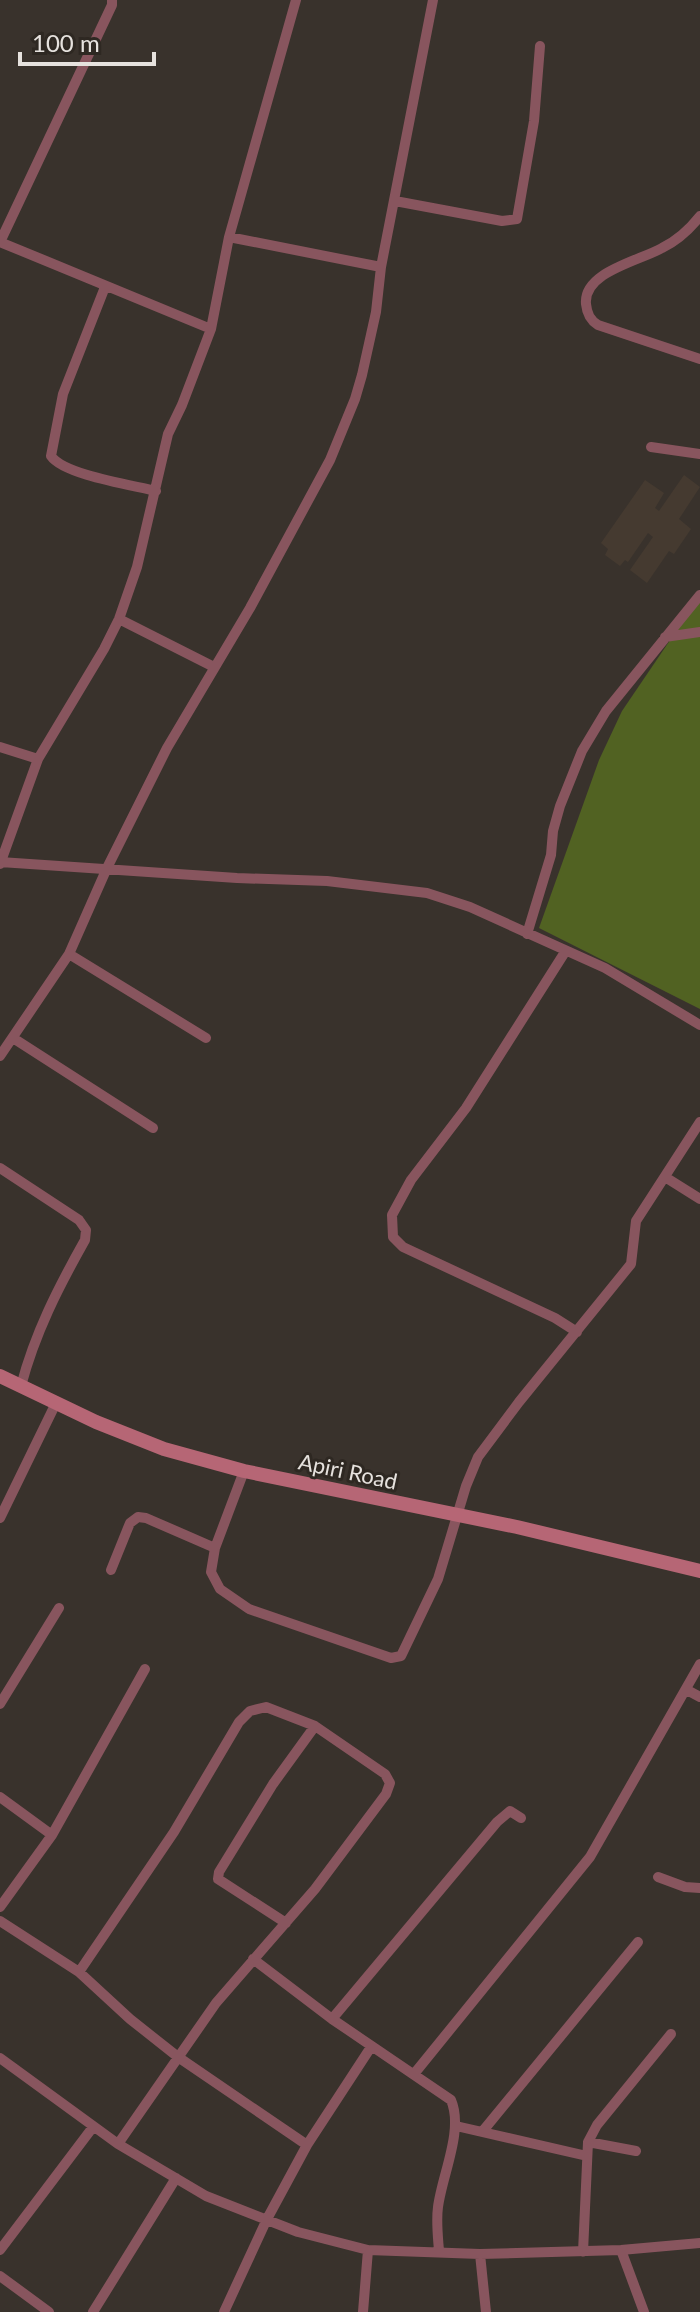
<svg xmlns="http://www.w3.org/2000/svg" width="700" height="2312" viewBox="0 0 700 2312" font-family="Lato,sans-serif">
<rect width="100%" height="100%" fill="#39322c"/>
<path fill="#453a30" d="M684 475 700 487 679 519 691 529 674 554 669 551 647 583 630 570 653 537 648 533 628 562 625 560 620 566 605 555 608 549 601 543 645 480 664 493 655 508 659 511Z"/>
<path fill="#516222" d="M700 596V1009L539 928 599 760 622 711Z"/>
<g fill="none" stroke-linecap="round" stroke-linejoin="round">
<path stroke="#88555e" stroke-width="10" d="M395 201 502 221 517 219 534 121 540 46
M700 216C689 230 678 240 662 248 639 261 583 272 586 304 587 314 590 320 598 325L700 359
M229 237 381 267
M0 242 112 5V0
M0 242 211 329
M105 287 63 394 51 456C64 475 132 485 156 491
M651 447 700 454
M119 619 214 667
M665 637 700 632
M0 747 38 759
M0 862 237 878 327 881 427 893 470 907 605 968 700 1025
M0 864 38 759 104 649 119 619 137 567 168 434 182 405 211 329 229 237 296 0
M527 934 551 855 553 831 560 806 582 751 606 711 700 595
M565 952 466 1108 411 1180 392 1215 393 1237 403 1247 555 1318 577 1332
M69 954 206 1038
M13 1038 153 1128
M0 1056 69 954 107 868 167 748 250 608 330 460 355 399 362 375 376 312 381 267 433 0
M0 1168 79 1220 86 1230 85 1240C58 1288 35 1333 21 1386
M665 1177 700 1199
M244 1471 215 1548 211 1572 220 1589 249 1609 391 1658 401 1656 438 1579 466 1486 478 1457 519 1402 631 1264 636 1221 700 1122
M0 1518 56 1403
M111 1570 130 1523 138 1517 146 1518 215 1548
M687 1690 700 1697
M0 1704 59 1608
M0 1797 52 1835
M658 1877 685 1887 700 1888
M0 1907 52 1835 145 1669
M0 1921 79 1972 130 2019 178 2057 307 2145
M286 1923 218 1879 219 1872 273 1784 315 1726
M253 1959 332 2019 451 2100C464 2130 442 2175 438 2207 436 2221 438 2237 439 2251
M79 1972 174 1832 239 1722 250 1711 266 1707 315 1726 385 1774 390 1783 386 1794 315 1889 216 2003 118 2144
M332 2019 497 1822 510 1811 521 1818
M0 2058 118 2144 206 2196 298 2232 368 2250 480 2254 621 2250 700 2243
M414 2074 590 1857 700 1664
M456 2126 587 2156
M482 2132 638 1942
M588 2142 636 2151
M0 2250 93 2127
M621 2250 644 2312
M583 2252 588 2142 597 2125 671 2034
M480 2254 486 2312
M0 2276 49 2312
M93 2312 176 2178
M224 2312 267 2219 307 2145 371 2047
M363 2312 368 2250"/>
<path stroke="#b66675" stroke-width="14" d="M0 1376 96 1422 164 1449 244 1471 517 1527 700 1571"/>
</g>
<g text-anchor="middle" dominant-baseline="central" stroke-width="6" stroke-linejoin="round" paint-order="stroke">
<g font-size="22" fill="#e6e2de" stroke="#2e2822">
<text transform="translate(348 1471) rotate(12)">Apiri Road</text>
</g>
</g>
<path d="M20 52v12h134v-12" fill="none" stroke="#e6e2de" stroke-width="4"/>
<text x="32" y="52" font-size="24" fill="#e6e2de" stroke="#2e2822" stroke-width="6" paint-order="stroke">100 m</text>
</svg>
